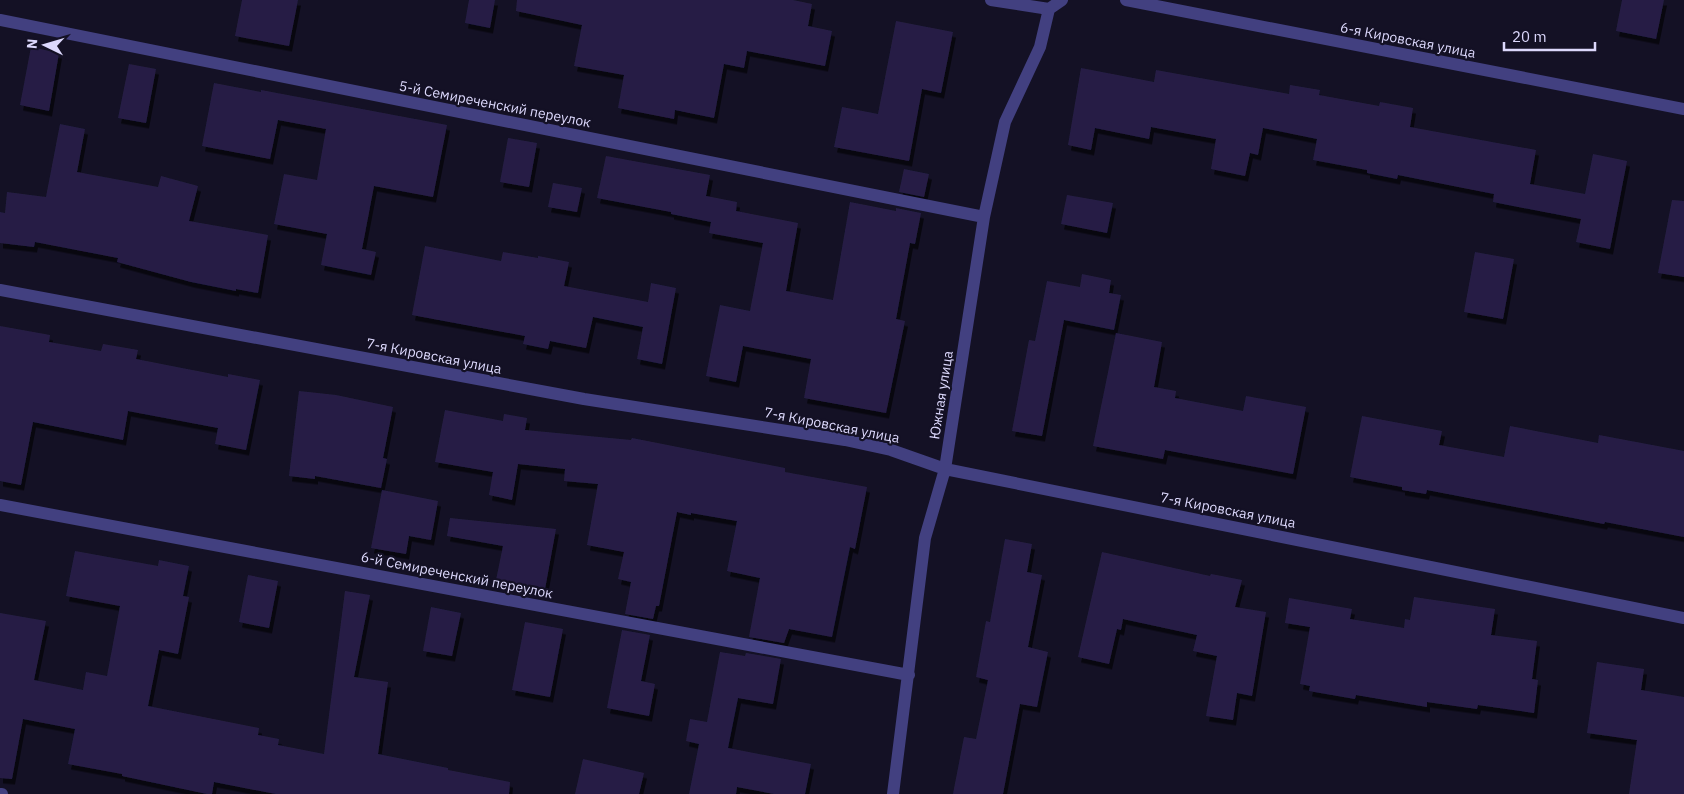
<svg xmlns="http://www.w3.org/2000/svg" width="1684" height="794" viewBox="0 0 1684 794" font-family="'IBM Plex Sans',sans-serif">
<defs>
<filter id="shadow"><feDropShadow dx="3" dy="5.5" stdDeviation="0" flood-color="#0009"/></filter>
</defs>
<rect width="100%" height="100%" fill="#141125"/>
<path fill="#261f45" filter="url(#shadow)" d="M242 0H298L289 46 235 36Z
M469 0H495L490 28 465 23Z
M517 0H793L812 4 808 26 832 31 825 66 747 51 744 68 724 64 714 118 675 110 674 119 618 108 624 75 574 66 582 25 516 11Z
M1622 0H1664L1656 39 1616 31Z
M896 21 953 32 941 93 922 89 909 161 834 147 842 107 878 114Z
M31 47 59 53 49 111 20 105Z
M129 64 156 69 146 123 118 118Z
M1081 68 1154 82 1156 70 1289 94 1290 85 1320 90 1319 95 1379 106 1380 102 1413 108 1410 127 1536 150 1530 184 1585 194 1593 154 1627 161 1610 249 1576 242 1581 219 1493 202 1494 194 1398 175 1397 179 1367 173V170L1313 160 1317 139 1263 128 1258 155 1250 153 1245 176 1211 169 1216 139 1151 127 1149 139 1095 128 1091 150 1068 145Z
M214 83 261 92V90L447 125 433 197 374 186 362 249 376 252 371 275 321 265 327 234 274 224 284 174 317 180 326 129 278 120 270 159 202 146Z
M60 124 85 129 77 172 158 187 161 176 198 186 189 221 268 235 258 293 236 289V291L191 282 117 262 118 258 35 242 34 247 0 243V212L5 213 7 192 46 197Z
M508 138 537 143 529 187 500 182Z
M606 156 710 175 706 196 737 202 736 211 798 223 786 291 833 300 850 202 896 211V208L921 213 915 244 910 243 896 319 905 321 886 413 804 398 811 359 743 346 736 382 706 376 720 305 750 311 763 243 709 233 711 222 671 214V212L597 198Z
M904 169 929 174 924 197 899 192Z
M553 183 582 188 577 212 548 207Z
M1067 195 1113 203 1107 233 1061 224Z
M1672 200 1684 201V277L1658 273Z
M425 246 501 261 503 252 538 258V256L569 262 564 286 648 302 651 283 676 288 662 364 637 359 643 327 593 317 586 348 550 341 548 349 523 344 525 336 412 315Z
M1475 252 1514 259 1503 319 1464 312Z
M1082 274 1111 280 1109 293 1121 295 1114 330 1064 320 1042 436 1012 431 1029 340 1035 341 1047 281 1080 287Z
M0 326 50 335 49 342 101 351 103 344 138 350 136 359 228 377V374L260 380 246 450 215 444 218 428 128 411 123 440 33 422 21 485 0 481Z
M1116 333 1162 342 1154 387 1176 391 1175 398 1243 411 1246 396 1306 407 1293 474 1165 450 1163 459 1093 446Z
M299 391 336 395 393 407 383 458 387 459 381 488 315 476V479L289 476Z
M445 410 503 421 504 414 527 418 525 430 631 440 632 438 785 468V472L867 487 855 549 850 547 832 637 789 629 784 643 749 637 760 578 727 571 737 521 691 513V515L677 512 659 606H656L653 619 625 614 631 582 618 579 624 552 587 545 598 484 564 481 565 469 518 464 512 500 489 495 493 472 435 462Z
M1362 416 1442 431 1439 445 1504 457 1510 426 1598 443 1599 435 1684 451V537L1605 522 1604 524 1427 490 1426 494 1402 490V487L1350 477Z
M382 490 438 501 431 540 409 536 406 554 371 548Z
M450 518 556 529 545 589 496 580 503 546 447 536Z
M1005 539 1032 544 1027 572 1042 575 1028 647 1048 652 1037 707 1020 704 1003 794H953L964 737 976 739 988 680 976 677 986 621 990 622Z
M75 551 158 566 159 560 189 566 183 596 189 597 178 654 159 650 148 706 259 728 258 735 279 739 278 745 324 754 345 591 370 595 354 677 388 682 378 754 448 768V770L510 782 509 794H276L214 782 212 794H207L122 776V774L68 764 75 729 23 719 12 779 0 778V613L46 621 34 680 83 690 86 672 107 676 120 606 66 596Z
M1102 552 1210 576 1211 574 1242 580 1235 607 1266 612 1252 696 1237 693 1233 720 1206 716 1217 656 1193 651 1197 635 1123 619 1121 630 1117 629 1109 664 1078 657Z
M248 575 278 581 269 628 239 622Z
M1414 597 1495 609 1491 635 1537 641 1532 679 1538 680 1534 713 1478 705 1477 709 1427 702V707L1356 695 1355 699 1309 691 1310 686 1300 684 1310 627 1285 623 1289 598 1352 609 1350 619 1404 628 1405 619 1410 620Z
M431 607 461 613 452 656 423 651Z
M525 622 563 629 550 697 512 690Z
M622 630 650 635 641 681 655 684 649 716 607 708Z
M720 652 745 656 746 653 781 659 773 704 738 698 728 748 811 764 805 794H774L737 787 736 794H689L699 744 686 741 690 719 707 722Z
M1597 662 1644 669 1641 690 1684 697V794H1629L1637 740 1587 733Z
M583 759 644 773 639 794H575Z"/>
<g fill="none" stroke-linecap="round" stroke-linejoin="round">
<path stroke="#424080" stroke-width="12" d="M991 0 1049 9 1062 0
M1126 0 1684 109
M0 20 984 217
M0 290 584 399 845 440 891 450 945 469 1684 618
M0 505 909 675
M0 794H2
M893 794 925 538 945 469 984 217 1005 122 1040 47 1049 9"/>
</g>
<g text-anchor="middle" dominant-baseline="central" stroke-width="4.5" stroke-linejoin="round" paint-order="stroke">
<g font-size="14" fill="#dcd8fc" stroke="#141125">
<text transform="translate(1408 40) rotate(11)">6-я Кировская улица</text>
<text transform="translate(495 104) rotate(11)">5-й Семиреченский переулок</text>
<text transform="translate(434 356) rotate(11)">7-я Кировская улица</text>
<text transform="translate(941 395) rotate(-81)">Южная улица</text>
<text transform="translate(832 425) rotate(11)">7-я Кировская улица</text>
<text transform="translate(1228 510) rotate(11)">7-я Кировская улица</text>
<text transform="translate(457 575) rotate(11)">6-й Семиреченский переулок</text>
</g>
</g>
<g transform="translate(45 45) rotate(275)" stroke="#141125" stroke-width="4" paint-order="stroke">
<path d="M0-4L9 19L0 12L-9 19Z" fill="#dcd8fc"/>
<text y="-8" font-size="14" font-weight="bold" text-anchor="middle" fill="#dcd8fc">N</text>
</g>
<path d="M1504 42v8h91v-8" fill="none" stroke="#dcd8fc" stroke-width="2.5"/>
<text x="1512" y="42" font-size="15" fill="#dcd8fc" stroke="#141125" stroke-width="4" paint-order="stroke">20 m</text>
</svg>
